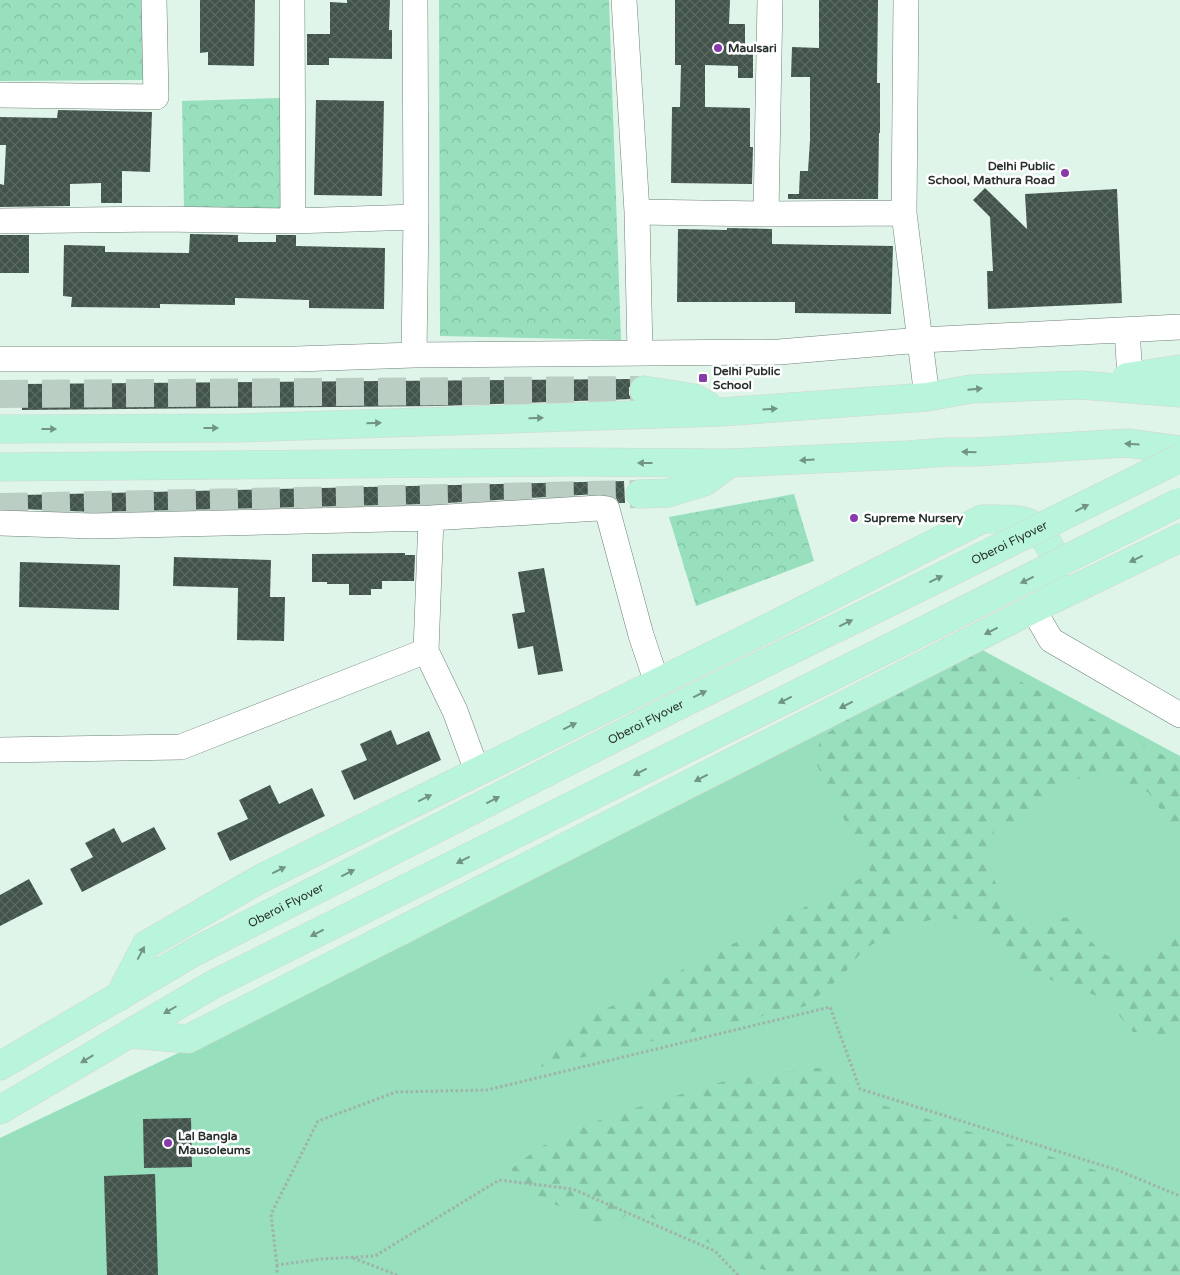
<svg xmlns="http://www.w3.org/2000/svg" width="1180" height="1275" viewBox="0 0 1180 1275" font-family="'Varela Round',sans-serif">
<defs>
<pattern id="forest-firs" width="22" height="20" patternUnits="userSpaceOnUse" patternTransform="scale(1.25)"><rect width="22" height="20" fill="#97dfbd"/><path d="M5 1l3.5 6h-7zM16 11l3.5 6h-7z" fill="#82c0a3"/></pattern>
<pattern id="park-crowns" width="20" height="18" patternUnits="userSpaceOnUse" patternTransform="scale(1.25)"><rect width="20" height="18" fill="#97dfbd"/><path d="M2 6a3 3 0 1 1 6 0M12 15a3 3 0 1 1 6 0" fill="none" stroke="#82c0a3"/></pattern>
<pattern id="building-cross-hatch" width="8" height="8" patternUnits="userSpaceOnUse" patternTransform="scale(1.25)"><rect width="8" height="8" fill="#41534a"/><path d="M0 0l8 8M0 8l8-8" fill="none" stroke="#5a6962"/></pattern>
</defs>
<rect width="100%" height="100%" fill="#dff5ea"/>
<path fill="#97dfbd" d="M973 645 1180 756V1275H0V1138L409 943Z"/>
<path fill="url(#forest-firs)" d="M971 656 1180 764V828L1168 821 1148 792 1102 774 1056 783 1040 805 1015 822 994 826 993 842 986 854 994 879 1011 916 1042 927 1050 916 1069 918 1102 953 1118 961 1145 960 1180 931V1039L1169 1035 1133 1032 1105 999 1060 982 1030 975 1001 954 965 920 940 917 900 929 864 949 842 976 806 1006 540 1067 561 1032 871 873 816 763 820 739 844 721Z
M814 1068 838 1069 849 1083 872 1102 1111 1175 1180 1204V1275H784L742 1264 721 1248 632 1209 618 1223 594 1225 559 1206 538 1199 511 1169 540 1147 606 1117 728 1080Z"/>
<path fill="url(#park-crowns)" d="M0 0H143V80L0 81Z
M439 0H609L621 340 440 336Z
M281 98 283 208 184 211 182 101Z
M794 494 814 561 696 606 669 517Z"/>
<path fill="url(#building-cross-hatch)" d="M200 0H255L254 66 208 65V52L200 53Z
M347 0H390L389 30H392V59L329 58V65H307V34H330V2L347 3Z
M675 0H730L729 24H745V48L753 47V78H738V66L705 65V107L750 108V147H753L752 184 671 183 672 107H680L681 65H675Z
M819 0H878L877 83H880V133H879L878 199H788V194H799L800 171H808L810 140V77H791L792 47 819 48Z
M316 100 384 101 382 196 314 195Z
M58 110 152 112 150 172 122 171V203H101V183L70 184V206L0 207V184L4 185 6 145H0V117L57 118Z
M985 188 1027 229 1025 194 1117 189 1122 303 988 309 987 271H993L990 217 973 200Z
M727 228 772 229V244L893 246 891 314 795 313V302H677L678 229 727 230Z
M190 234 238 235V242H276V235H296V246L385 248 384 309 309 308V300L235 298V305L160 304V308L71 307 72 297 63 296 64 245 105 246V252L189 253Z
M0 235H29V273H0Z
M634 379 629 388V395L632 399 438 406 22 410 21 384Z
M624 481 625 503H619L616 498 609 495 598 494 430 504 93 512 22 509V495Z
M405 553V555H415L414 581H382V589H371V595H349V584H327V582H312V554Z
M174 557 271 560 270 597H285L284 641 237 640 238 588 173 586Z
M20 562 120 565 119 610 19 607Z
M544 568 563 671 538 675 533 646 518 649 512 614 525 612 518 572Z
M391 730 397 745 429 731 441 760 354 800 341 771 367 760 360 744Z
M270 785 279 804 312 788 325 816 230 861 217 833 248 819 239 800Z
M154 827 166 849 82 892 70 869 93 857 85 843 114 828 122 843Z
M29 879 43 904 0 926V895Z
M191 1118 192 1167 144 1168 143 1119Z
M155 1174 158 1275H107L104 1176Z"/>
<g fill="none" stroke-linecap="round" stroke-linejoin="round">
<path stroke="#bbcec4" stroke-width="28" stroke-dasharray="28 14" stroke-linecap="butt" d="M0 394 644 390
M0 507 640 494"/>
<defs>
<path id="minor" d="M292 0 293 221
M624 0 637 212 640 353
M906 0 904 213 927 397
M0 95 156 97 154 0
M637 212 766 214 904 213
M766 214 770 0
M0 221 161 219 293 221 416 217
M1127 330 1130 377
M414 355 416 217 415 0
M0 359H296L414 355 779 352 921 340 1180 327
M431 518 426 651 455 711 477 771
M0 523 93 526 431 518 599 508 607 509 641 635 657 683
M1033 609 1051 640 1180 715
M0 750 181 747 426 651"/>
<g id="major">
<path d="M1127 377 1180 369"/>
<path d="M644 390 694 398 707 405"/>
<path d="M0 429 239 428 721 412 927 397 971 389 1081 385 1180 393"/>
<path d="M0 467 571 462 730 463 907 455 947 452H976L1127 443 1180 450"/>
<path d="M640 494 668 493 704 482 730 463"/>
<path d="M119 997 146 945 260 879 772 626 982 519C993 519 1019 518 1029 523 1033 525 1037 531 1040 534 1056 550 1059 566 1050 587"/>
<path d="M129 1034 188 1039 1033 609 1180 538"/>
<path id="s1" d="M0 1066 196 951 677 706 892 601"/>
<path d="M0 1110 212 985 907 639"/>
</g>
</defs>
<use href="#minor" stroke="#6f8279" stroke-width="26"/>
<use href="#major" stroke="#d4d6d5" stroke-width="29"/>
<path stroke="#a0b2a9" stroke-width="3" stroke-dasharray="2.5 2.5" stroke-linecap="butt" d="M353 1258 397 1275
M277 1265V1275
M738 1275 715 1251 573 1189 499 1180 375 1256 321 1259 277 1265 271 1214 318 1121 396 1092 487 1090 830 1007 860 1089 1117 1170 1180 1196"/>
<use href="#minor" stroke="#fff" stroke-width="25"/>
<use href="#major" stroke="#b8f5da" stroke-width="28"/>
<defs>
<g id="major-bridge">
<path id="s2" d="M892 601 1180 458"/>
<path d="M907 639 1180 502"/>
</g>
</defs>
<use href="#major-bridge" stroke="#d4d6d5" stroke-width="29" stroke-linecap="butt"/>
<use href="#major-bridge" stroke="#b8f5da" stroke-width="28"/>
</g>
<defs><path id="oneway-solid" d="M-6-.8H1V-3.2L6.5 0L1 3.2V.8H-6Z" transform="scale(1.25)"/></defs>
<g fill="#719484">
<use href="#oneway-solid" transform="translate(975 389) rotate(-5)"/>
<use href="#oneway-solid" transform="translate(770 409) rotate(-4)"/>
<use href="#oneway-solid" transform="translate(536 418) rotate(-2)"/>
<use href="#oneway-solid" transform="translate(374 423) rotate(-2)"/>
<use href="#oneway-solid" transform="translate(211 428)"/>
<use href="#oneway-solid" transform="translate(49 429)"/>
<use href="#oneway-solid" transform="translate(1132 444) rotate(-176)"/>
<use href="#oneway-solid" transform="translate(969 452) rotate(-179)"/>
<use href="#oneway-solid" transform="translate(807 460) rotate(177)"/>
<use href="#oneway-solid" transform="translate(645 463) rotate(-180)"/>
<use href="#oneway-solid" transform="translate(1082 508) rotate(-27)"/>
<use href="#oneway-solid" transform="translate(1136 559) rotate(154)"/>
<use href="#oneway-solid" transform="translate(936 579) rotate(-26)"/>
<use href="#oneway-solid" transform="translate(1027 580) rotate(154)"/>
<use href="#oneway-solid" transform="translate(846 623) rotate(-26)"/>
<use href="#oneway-solid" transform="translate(991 631) rotate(153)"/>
<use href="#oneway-solid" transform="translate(700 694) rotate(-26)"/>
<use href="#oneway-solid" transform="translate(785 700) rotate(154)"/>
<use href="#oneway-solid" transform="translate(846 705) rotate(153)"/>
<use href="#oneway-solid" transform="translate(570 726) rotate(-26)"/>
<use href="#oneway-solid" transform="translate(640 772) rotate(153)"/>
<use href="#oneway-solid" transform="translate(701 778) rotate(153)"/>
<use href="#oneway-solid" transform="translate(425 798) rotate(-26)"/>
<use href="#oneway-solid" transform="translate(493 800) rotate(-27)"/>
<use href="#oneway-solid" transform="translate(463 860) rotate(153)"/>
<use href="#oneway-solid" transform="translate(279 870) rotate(-26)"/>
<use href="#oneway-solid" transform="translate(348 873) rotate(-27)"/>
<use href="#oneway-solid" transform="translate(317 933) rotate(153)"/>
<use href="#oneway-solid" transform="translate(141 953) rotate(-62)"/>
<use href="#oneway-solid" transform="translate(170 1010) rotate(150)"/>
<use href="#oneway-solid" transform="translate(87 1059) rotate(149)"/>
</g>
<g fill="#883aaa" stroke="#fff" stroke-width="2">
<circle cx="718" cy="48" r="5"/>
<circle cx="1065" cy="173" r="5"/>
<rect x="698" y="373" width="10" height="10" rx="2.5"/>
<circle cx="854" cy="518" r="5"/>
<circle cx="168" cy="1143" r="5"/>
</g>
<g text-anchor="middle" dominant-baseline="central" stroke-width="5" stroke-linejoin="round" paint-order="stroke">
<g font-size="12" font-weight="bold" fill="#2a322e" stroke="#fff" text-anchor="start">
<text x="728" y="48">Maulsari</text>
<text x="1055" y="166" text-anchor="end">Delhi Public<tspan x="1055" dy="14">School, Mathura Road</tspan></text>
<text x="713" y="371">Delhi Public<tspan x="713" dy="14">School</tspan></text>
<text x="864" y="518">Supreme Nursery</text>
<text x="178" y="1136">Lal Bangla<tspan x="178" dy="14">Mausoleums</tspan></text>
</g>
<g font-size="12" fill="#2a322e" stroke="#fff">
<text stroke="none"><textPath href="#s2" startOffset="131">Oberoi Flyover</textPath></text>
<text stroke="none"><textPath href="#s1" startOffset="732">Oberoi Flyover</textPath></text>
<text stroke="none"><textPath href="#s1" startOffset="328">Oberoi Flyover</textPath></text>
</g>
</g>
</svg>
